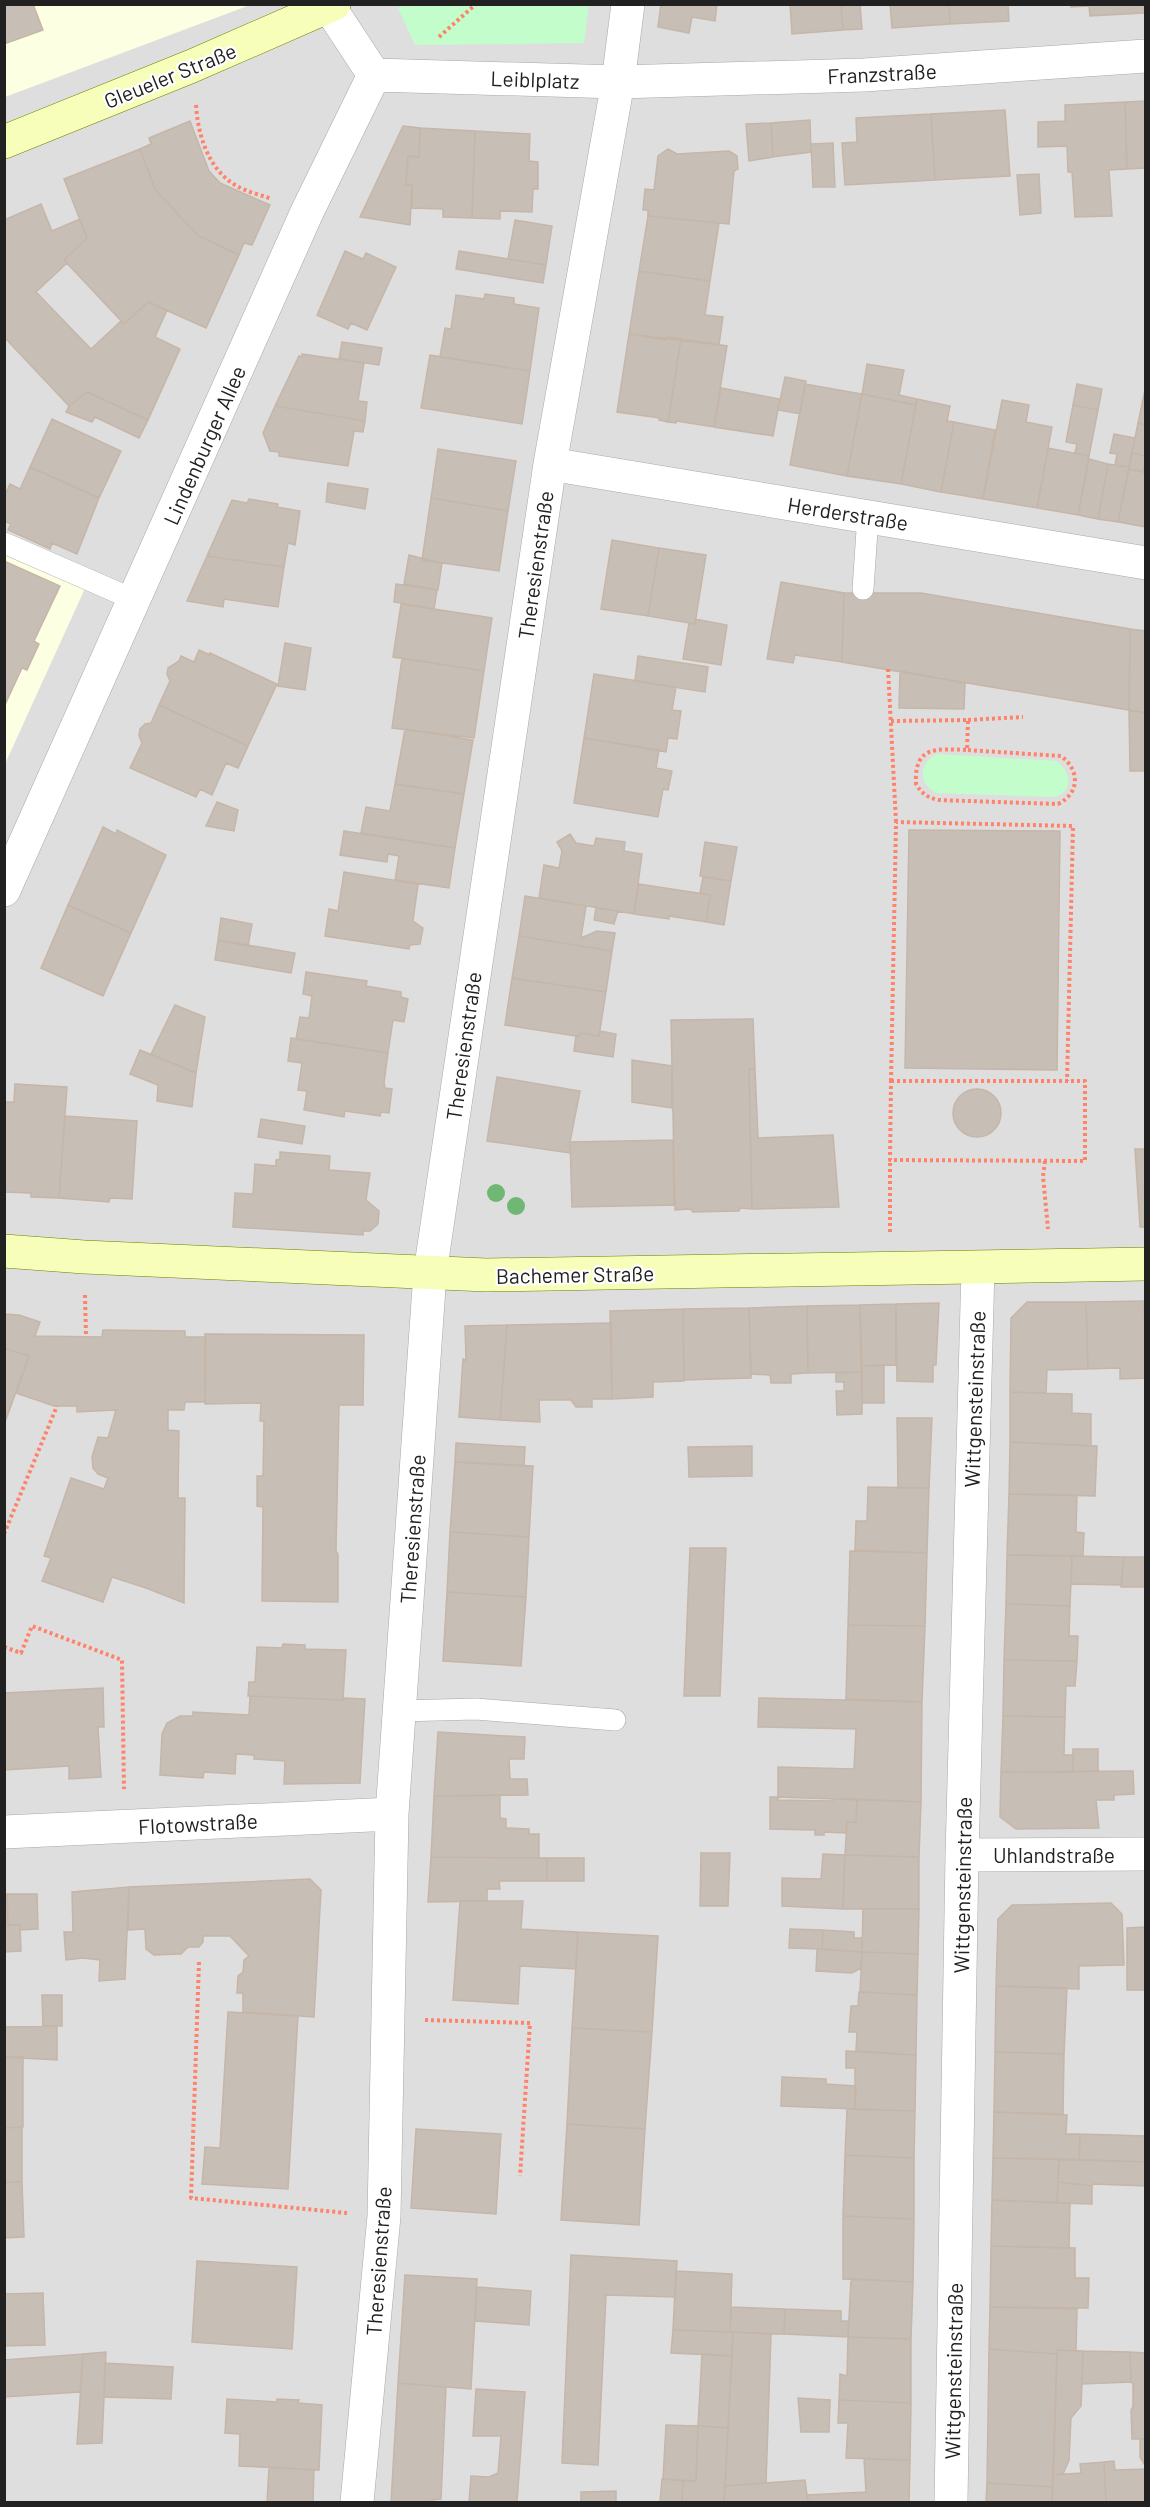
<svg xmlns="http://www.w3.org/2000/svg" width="1150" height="2507" viewBox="0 0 1150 2507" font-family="Barlow,sans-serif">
<rect width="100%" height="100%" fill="#f2efe7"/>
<path fill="#dfdede" d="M5 5H1145V2502H5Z"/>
<path fill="#fdffe3" d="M5 5H250L5 97Z
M5 535 92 573 5 764Z"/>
<path fill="#c3fdcb" d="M403 4H589V5L584 43 415 45 398 8Z
M938 754 1057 761C1070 771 1075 791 1055 797L936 793C918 784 918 761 938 754Z"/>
<path fill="#c7beb6" stroke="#c5b6a8" stroke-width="1.5" d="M4 4H33L43 30 4 44Z
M661 4H717L715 21 692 17 689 33 658 27Z
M790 4H841L843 30 792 34Z
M841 4H860L862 29 843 30Z
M890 4H949L950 24 892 28Z
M949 4H1008L1009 21 950 24Z
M1071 4H1144V13L1090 16 1089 6 1071 7Z
M1146 101V168L1127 169 1125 102Z
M1125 102 1127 169 1109 170 1112 216 1075 217 1072 172H1068L1067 146 1038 147V122L1065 121V105Z
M1005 110 1010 176 935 180 931 114Z
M931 114 935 180 845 185 842 143 857 142 856 118Z
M810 120 811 152 773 157 771 123Z
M190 121 209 171 220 183 270 205 252 245 244 243 239 255 197 235 155 189 140 149 151 144 149 138Z
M771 123 773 157 749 161 746 124Z
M403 126 420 128 419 157 408 156 406 185H412L410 225 360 217Z
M420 128 475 131 472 218 443 217V209L412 208V185H406L408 156 419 157Z
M475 131 530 134 529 161 538 162V189H533L532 212 500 211V219L472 218Z
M833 143 835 187H813L811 144Z
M140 149 155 189 197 235 239 255 206 328 148 302 124 324 64 260 87 238 64 179Z
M668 149 677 154 729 151 737 156 738 169 734 171 729 224 648 216V210H643L645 189 654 190 658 156Z
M1039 174 1041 213 1020 215 1017 175Z
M41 204 52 231 80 219 87 238 64 260 67 263 36 292 91 349 121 321 124 324 148 302 167 310 155 337 180 349 148 420 87 392 69 406 4 337V220Z
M648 216 719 223 710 281 639 271Z
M515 220 552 226 546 265 508 259Z
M345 251 363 259 366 253 396 267 367 330 351 323 348 329 317 315Z
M459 251 546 265 543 283 456 269Z
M639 271 710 281 705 315 723 317 719 345 629 334Z
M485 294 514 298V304L539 308 530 371 440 357 445 328 451 329 456 295 484 299Z
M629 334 666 340V337L681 339 668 422 659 420 660 418 617 412Z
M681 339 727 346 714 427 676 421V423L668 422Z
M342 342 382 348 379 365 339 359Z
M302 354 364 363 358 401 367 402 365 421 275 406 299 356 302 357Z
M430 355 530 371 522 424 421 408Z
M867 364 904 370 899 395 917 399 916 405 862 394Z
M785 377 806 381 800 414 778 410Z
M805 384 862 394 847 476 790 465Z
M1077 384 1102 389 1098 410 1073 405Z
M1146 385V425L1138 423Z
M721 388 780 399 773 436 714 427Z
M87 392 148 420 139 438 95 417 92 422 66 412 69 406Z
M862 394 916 405 901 484 847 476Z
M917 399 950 406 947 421 954 422 941 492 901 484Z
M1002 400 1029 405 1026 422 1052 427 1037 508 983 499Z
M1073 405 1098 410 1089 456 1075 453 1077 444 1066 442Z
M275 406 365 421 363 432 354 431 348 466 279 456V452L270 451 263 433Z
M52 419 121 451 99 498 30 467Z
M954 422 995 430 983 499 941 492Z
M1138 423 1146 425V456L1132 453Z
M1114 434 1135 438 1129 467 1115 465 1117 454 1110 453Z
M1048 448 1089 456 1078 515 1037 508Z
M438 449 516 461 508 511 431 498Z
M1132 453 1146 456 1143 472 1129 469Z
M1089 459 1108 464 1098 519 1078 515Z
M1108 464 1129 467 1118 522 1098 519Z
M30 467 99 498 77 554 52 543 50 549 8 530 11 524 4 521V497L10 484 20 489Z
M1129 469 1146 472V527L1118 522Z
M328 483 368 489 365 509 326 502Z
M431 498 508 511 499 571 422 560Z
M249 499 278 504 277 507 300 511 295 545 288 543 284 567 207 556 232 500 247 503Z
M612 540 659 548 648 616 601 609Z
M659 548 706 555 695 624 648 616Z
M409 555 442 563 438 590 404 584Z
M207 556 284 567 278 607 224 599 223 607 187 601Z
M4 561 60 586 34 641 39 644 27 670 22 668 4 707Z
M781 582 844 593 842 662 795 655 793 663 767 659Z
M396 584 437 590 434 609 394 602Z
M844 593H921L1130 629 1129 710 842 662Z
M401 604 492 618 484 671 393 657Z
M695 619 727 625 721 665 683 659 689 623 695 624Z
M1130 629 1146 631V713L1129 710Z
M285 643 311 648 305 690 278 686Z
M199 650 210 655V653L277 684 248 746 159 705 170 681 167 674 168 668 179 661 181 656 194 662Z
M638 656 708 667 705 692 635 681Z
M402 658 484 671 474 738 392 728Z
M900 671 965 683 964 709 899 708Z
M594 674 676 687 672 710 681 711 677 739 668 738 666 752 584 738Z
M159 705 248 746 238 768 226 763 212 795 200 789 196 797 130 768 142 743 139 736 140 729 145 724 151 723Z
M1129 710 1146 713V771H1130Z
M405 729 473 740 464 794 395 784Z
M584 738 659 750 656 768 672 771 668 790 663 789 658 817 574 803Z
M395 784 464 794 455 848 361 833 366 807 390 811Z
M217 802 238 810 234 831 206 826Z
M103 827 116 834 117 830 166 855 131 933 68 905Z
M909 830 1060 831 1057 1070 905 1068Z
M344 831 455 848 449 888 395 880 399 856 388 854 387 862 340 855Z
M570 834 576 843 594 846 596 838 625 842 624 851 642 854 634 914 539 898 544 865 559 868 562 851 557 842Z
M705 842 737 847 731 881 700 876Z
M344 872 418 884 413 921 423 928 420 944 410 945 409 949 325 936 329 909 338 911Z
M703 877 731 881 724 925 706 922 710 895 700 893Z
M639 884 710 895 706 922 669 916V919L634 914Z
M525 896 586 906 581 938 597 931 615 933 612 951 519 936Z
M68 905 131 933 103 996 41 968Z
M596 908 618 911 614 924 594 920Z
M221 918 252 924 248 946 218 940Z
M519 936 612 951 606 992 512 978Z
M218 940 295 953 291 973 215 960Z
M306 972 367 981 366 986 401 992V997L408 999 404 1022 393 1020 388 1053 296 1039 300 1017 309 1018 312 996 303 994Z
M512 978 606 992 599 1036 580 1033 579 1036H576L505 1025Z
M175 1005 205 1017 196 1073 151 1054Z
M753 1019 755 1069H749L752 1209 740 1208 739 1211 693 1212 690 1209 675 1210 671 1020Z
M600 1031 616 1034 613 1057 574 1051 576 1036H579L580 1033 599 1036Z
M291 1038 388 1053 384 1083 385 1088 392 1089 389 1113 381 1112 380 1116 345 1111 344 1117 304 1110 307 1091 298 1090 302 1063 288 1061Z
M140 1050 196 1073 192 1107 157 1101 158 1085 130 1074Z
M632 1060 672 1066V1108L632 1102Z
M749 1069H755L758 1138 833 1135 839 1207 752 1209Z
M497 1077 580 1091 570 1142V1153L487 1141Z
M15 1084 67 1087 59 1198 31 1197V1193L4 1192V1102H14Z
M953 1113a24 24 0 1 1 48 0a24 24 0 1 1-48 0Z
M65 1116 137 1121 132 1199 110 1198 109 1202 59 1198Z
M261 1119 305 1126 302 1144 258 1137Z
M673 1140 674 1205 572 1207 570 1142Z
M1135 1149H1146V1227H1140Z
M280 1152 330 1156 329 1170 370 1173 366 1200 379 1211 378 1224 370 1231H363V1235L233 1227 235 1193 253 1194 255 1164 276 1166V1160L280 1159Z
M1144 1301 1146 1378 1120 1379V1368L1088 1369 1086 1302Z
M1027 1302H1086L1088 1369 1047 1370 1046 1393 1010 1392 1011 1318Z
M939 1303 936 1365H933V1382L897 1381 896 1304Z
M896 1304V1365L861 1366 860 1305Z
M860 1305 862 1372 808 1373 807 1306Z
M807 1306 808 1373 791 1374V1383H771L770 1375 751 1374 749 1308Z
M749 1308 751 1378 684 1380 683 1309Z
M683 1309 684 1381 653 1382V1397L612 1399 610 1311Z
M4 1314 19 1315 40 1322 35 1336 102 1337 103 1330 185 1331V1337H206L205 1402H185L184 1410H168V1430L179 1431 178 1498H185L184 1603 146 1588 112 1577 103 1602 42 1581 51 1558 44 1556 71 1478 104 1489 108 1478 98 1474 93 1468 92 1457 98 1437 108 1438 116 1410 77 1412V1406H54L16 1393 29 1356 4 1348Z
M611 1323 612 1399H592V1407H576L571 1400H539L540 1422 500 1420 507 1325Z
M507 1325 500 1420 459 1417 463 1359 466 1360 465 1326Z
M205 1334 364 1335 363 1405H339L336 1551 338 1554V1602L262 1601 263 1507 257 1506V1476H263L264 1421H260L261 1403 205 1404Z
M4 1348 29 1356 4 1425Z
M884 1365V1403H862L861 1366Z
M862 1372V1414L837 1415 836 1391H844V1382H836V1373Z
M1010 1392 1072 1394V1413L1091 1414V1446L1010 1442Z
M897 1418H932L929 1488H898Z
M1010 1442 1097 1446 1095 1496 1009 1494Z
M456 1443 525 1447 524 1466 455 1462Z
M752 1446V1476L689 1477 688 1447Z
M455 1462 533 1466 529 1537 450 1532Z
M868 1487 929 1488 927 1553 855 1550 856 1521H867Z
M1009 1494 1077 1495 1076 1532 1084 1533 1083 1556 1007 1555Z
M450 1532 529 1537 526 1597 447 1592Z
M690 1548H726L720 1696H684Z
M850 1551 927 1553 925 1626 848 1625Z
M1007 1555 1072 1556 1070 1606 1006 1604Z
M1072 1556 1124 1557 1121 1585 1071 1584Z
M1124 1557H1146V1587H1121Z
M447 1592 526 1597 521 1666 443 1661Z
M1006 1604 1070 1606 1069 1636H1078L1077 1661 1004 1660Z
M848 1625 925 1626 922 1702 846 1699Z
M283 1644 305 1645V1649L346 1650 343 1700 248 1696 249 1682H255L257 1647 282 1648Z
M1004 1660 1077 1661 1075 1686H1066L1065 1717 1003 1716Z
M103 1688 104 1727H98L101 1777 69 1779V1766L4 1770V1693Z
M250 1696 343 1700V1698L365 1699 360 1783 284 1784 285 1761 254 1759V1755L236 1754 235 1774 204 1772 203 1778 160 1775 162 1734 167 1723 180 1716H193V1712L249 1715Z
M759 1698 922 1702 921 1802 778 1797V1767L854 1769 856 1729 758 1727Z
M1003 1716 1065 1717 1064 1755H1073V1772H1001Z
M438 1732 525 1737 524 1759H509L510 1779H527L528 1795 434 1796Z
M1073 1749H1098V1771L1073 1772Z
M1133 1771 1134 1794 1114 1795V1800H1096L1099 1828 1016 1829 1000 1817 1001 1772Z
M500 1795V1818L506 1819V1828L529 1829V1834H539V1858L431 1857 434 1796Z
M770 1797H778V1800L833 1801 834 1799H857L856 1822H847L846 1833 824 1832V1835H815V1830L770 1829Z
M857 1799 921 1802 919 1857 845 1855 847 1822H856Z
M701 1853H730L728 1906H700Z
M823 1854 845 1855 843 1909 782 1906V1878L821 1879Z
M845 1855 919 1857V1909H843Z
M431 1857 547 1858V1881H499L500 1889H487V1901L428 1902Z
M547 1858H584V1881H547Z
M310 1879 321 1890 314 2017 243 2012V1993H237L238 1976 243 1972 244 1960 249 1956 230 1936H203V1942L199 1947H188L181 1954 154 1955 146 1949 145 1929 128 1930 129 1887Z
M129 1887 125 1979 99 1981 100 1960 83 1958 66 1960 64 1932H73L72 1892Z
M7 1894 8 1925H20L21 1951 4 1952V1895Z
M7 1894H37L38 1929 20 1930V1925H8Z
M460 1901H523L521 1929 578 1932 576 1969 520 1966 518 2004 453 2000Z
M1111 1903 1122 1914 1124 1965 1079 1966V1989L996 1986 998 1919 1012 1905Z
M863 1909H919L918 1954 862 1952Z
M1146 1927V1990H1127V1928Z
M790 1929 823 1930 822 1949 789 1948Z
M823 1930 854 1932V1938H862V1952L822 1949Z
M578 1932 658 1936 652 2032 572 2028Z
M817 1949 862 1952 861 1968 852 1973 816 1971Z
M862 1952 918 1954 917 1995 860 1992Z
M996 1986 1067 1988 1064 2054 995 2052Z
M859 1992 917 1995 916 2055 856 2051 857 2032H849L851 2006H858Z
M42 1995H62V2026H43Z
M228 2012 298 2016 288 2189 202 2184 205 2147 220 2148Z
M57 2026V2060L4 2057V2027Z
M572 2028 652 2032 645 2129 567 2124Z
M846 2051 916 2055 915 2111 855 2109V2068H846Z
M995 2052 1064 2054 1063 2114 994 2112Z
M4 2057H23V2127L4 2128Z
M782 2077 826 2079V2084L856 2086 855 2109 781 2106Z
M847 2109 915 2111 914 2158 845 2155Z
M994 2112 1067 2115 1066 2134H1080L1079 2160 993 2158Z
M567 2124 645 2129 639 2225 561 2220Z
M22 2127V2182H4V2128Z
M416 2129 501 2134 496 2214 411 2208Z
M1080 2134 1146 2136V2162L1079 2160Z
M845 2155 914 2158V2219L843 2216Z
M993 2158 1059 2159 1057 2203 992 2200Z
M1059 2159 1146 2162V2186L1093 2184 1092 2186 1058 2182Z
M4 2182H22L24 2237 4 2238Z
M1058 2182 1092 2186V2204L1057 2203Z
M992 2200 1070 2203 1069 2248 991 2246Z
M843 2216 914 2219 913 2282 843 2279Z
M991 2246 1075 2248V2278H1089L1088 2308 990 2307Z
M571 2255 677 2261 675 2297 606 2295 598 2465 562 2463Z
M197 2261 297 2267 292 2349 192 2342Z
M676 2271 732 2274 730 2332 673 2330Z
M405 2275 477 2279 471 2389 398 2383Z
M851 2279 913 2282 911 2339 848 2337Z
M477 2287 531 2291 529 2325 475 2321Z
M43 2293 45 2345 4 2346V2294Z
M731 2307 785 2309 784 2334 730 2332Z
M990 2307 1077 2309 1076 2351 1057 2350V2354L989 2349Z
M785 2309 841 2311V2321H849L848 2337 784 2334Z
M673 2330 733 2332 732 2356 671 2353Z
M733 2332 771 2334 766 2483 725 2486Z
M848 2337 911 2339V2403L839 2400 840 2374 847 2376Z
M989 2349 1057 2354 1053 2487 987 2483Z
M1057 2350 1083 2351 1082 2384 1081 2406 1071 2418 1069 2460 1063 2474 1053 2475Z
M1083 2351 1130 2352 1131 2382 1082 2384Z
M106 2352 102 2443 77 2444 83 2354Z
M1130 2352 1146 2353V2439H1132L1131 2410 1133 2407V2384L1131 2382Z
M83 2354 80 2392 4 2397V2360Z
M702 2354 732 2356 728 2428 698 2426Z
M105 2363 173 2367 171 2399 104 2397Z
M398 2383 446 2387 441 2499 432 2500V2502H391Z
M476 2389 525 2392 517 2502H469L471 2476 489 2477 498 2473 501 2436H473Z
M798 2398 830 2400 829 2432H801Z
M227 2399 277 2402V2399L299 2400 298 2403 322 2405 319 2470 239 2466 240 2434 225 2433Z
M839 2400 911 2403 910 2460 846 2458 848 2423H838Z
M666 2425 698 2426 696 2481 663 2479Z
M698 2426 728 2428 724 2502H682L683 2481H696Z
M1140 2439H1146V2467L1140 2457Z
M864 2459 910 2460 909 2502H808L807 2495 866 2492Z
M1114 2461 1115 2470 1146 2469V2502H1106L1104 2462Z
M1104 2462 1106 2502H1052L1053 2475 1081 2473 1080 2464Z
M269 2467 314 2470 313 2502H267Z
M662 2479 683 2481 682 2502H660Z
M805 2480 808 2502H724L725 2486Z
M987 2483 1053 2487 1052 2502H986Z
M616 2491V2502H581V2492Z"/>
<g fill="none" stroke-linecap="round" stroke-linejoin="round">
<defs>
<path id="lane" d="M4 543 135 600
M863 589 868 516
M399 1711 476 1709 615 1720"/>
<path id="street" d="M330 8 374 75
M374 75 618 82 864 75 1146 56
M550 464 1146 563
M4 890 307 212 374 75
M4 1832 392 1814
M962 1855 1146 1854
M357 2502 384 2216 392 1814 430 1273 550 464 618 82 628 4
M951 2502 962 1855 978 1268"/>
<path id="secondary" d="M4 142 192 66 334 4
M4 1251 84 1257 486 1275 1146 1264"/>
</defs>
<use href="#lane" stroke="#a8a8a8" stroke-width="22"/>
<use href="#street" stroke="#a8a8a8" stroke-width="34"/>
<use href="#secondary" stroke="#6b8000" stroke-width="34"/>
<path stroke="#ff826b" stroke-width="4" stroke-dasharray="3 3" stroke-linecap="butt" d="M439 37 476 4
M196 105C198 135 208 170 237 186 247 192 261 195 272 199
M888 669 896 822
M968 720 1023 717
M891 721 968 720 967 750C937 749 914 745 916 784 922 794 927 797 938 800L1058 804C1080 793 1080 770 1061 756L967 750
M891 1081 896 822 1073 826 1067 1081
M891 1081H1085V1161L890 1160Z
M1045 1161 1043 1176 1048 1229
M890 1232V1160
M85 1295 86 1336
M4 1534 57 1406
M4 1647 21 1653 32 1626 122 1660 124 1789
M199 1962 191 2198 347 2213
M425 2020 530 2023 520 2176"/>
<use href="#lane" stroke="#fff" stroke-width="21"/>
<use href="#street" stroke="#fff" stroke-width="33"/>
<use href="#secondary" stroke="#f7feb9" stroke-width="33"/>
</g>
<g fill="#6fb775">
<circle cx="496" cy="1193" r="9"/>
<circle cx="516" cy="1206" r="9"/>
</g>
<g text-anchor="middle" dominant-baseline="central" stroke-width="4.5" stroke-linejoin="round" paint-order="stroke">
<g font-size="21" fill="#212121" stroke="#fff">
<text transform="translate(882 73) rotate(-3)">Franzstraße</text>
<text transform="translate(170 75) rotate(-22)">Gleueler Straße</text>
<text transform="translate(535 79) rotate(2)">Leiblplatz</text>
<text transform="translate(204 445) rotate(-66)">Lindenburger Allee</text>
<text transform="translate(848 513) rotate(9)">Herderstraße</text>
<text transform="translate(535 565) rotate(-82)">Theresienstraße</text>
<text transform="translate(463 1046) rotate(-82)">Theresienstraße</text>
<text transform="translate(575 1274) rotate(-1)">Bachemer Straße</text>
<text transform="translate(974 1399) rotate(-88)">Wittgensteinstraße</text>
<text transform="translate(412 1529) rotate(-86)">Theresienstraße</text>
<text transform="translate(198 1823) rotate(-3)">Flotowstraße</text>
<text x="1054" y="1854">Uhlandstraße</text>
<text transform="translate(962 1885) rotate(-89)">Wittgensteinstraße</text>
<text transform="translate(378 2261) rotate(-86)">Theresienstraße</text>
<text transform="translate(953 2371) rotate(-89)">Wittgensteinstraße</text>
</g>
</g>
<rect width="1150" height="2507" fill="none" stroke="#212121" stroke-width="12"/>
</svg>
